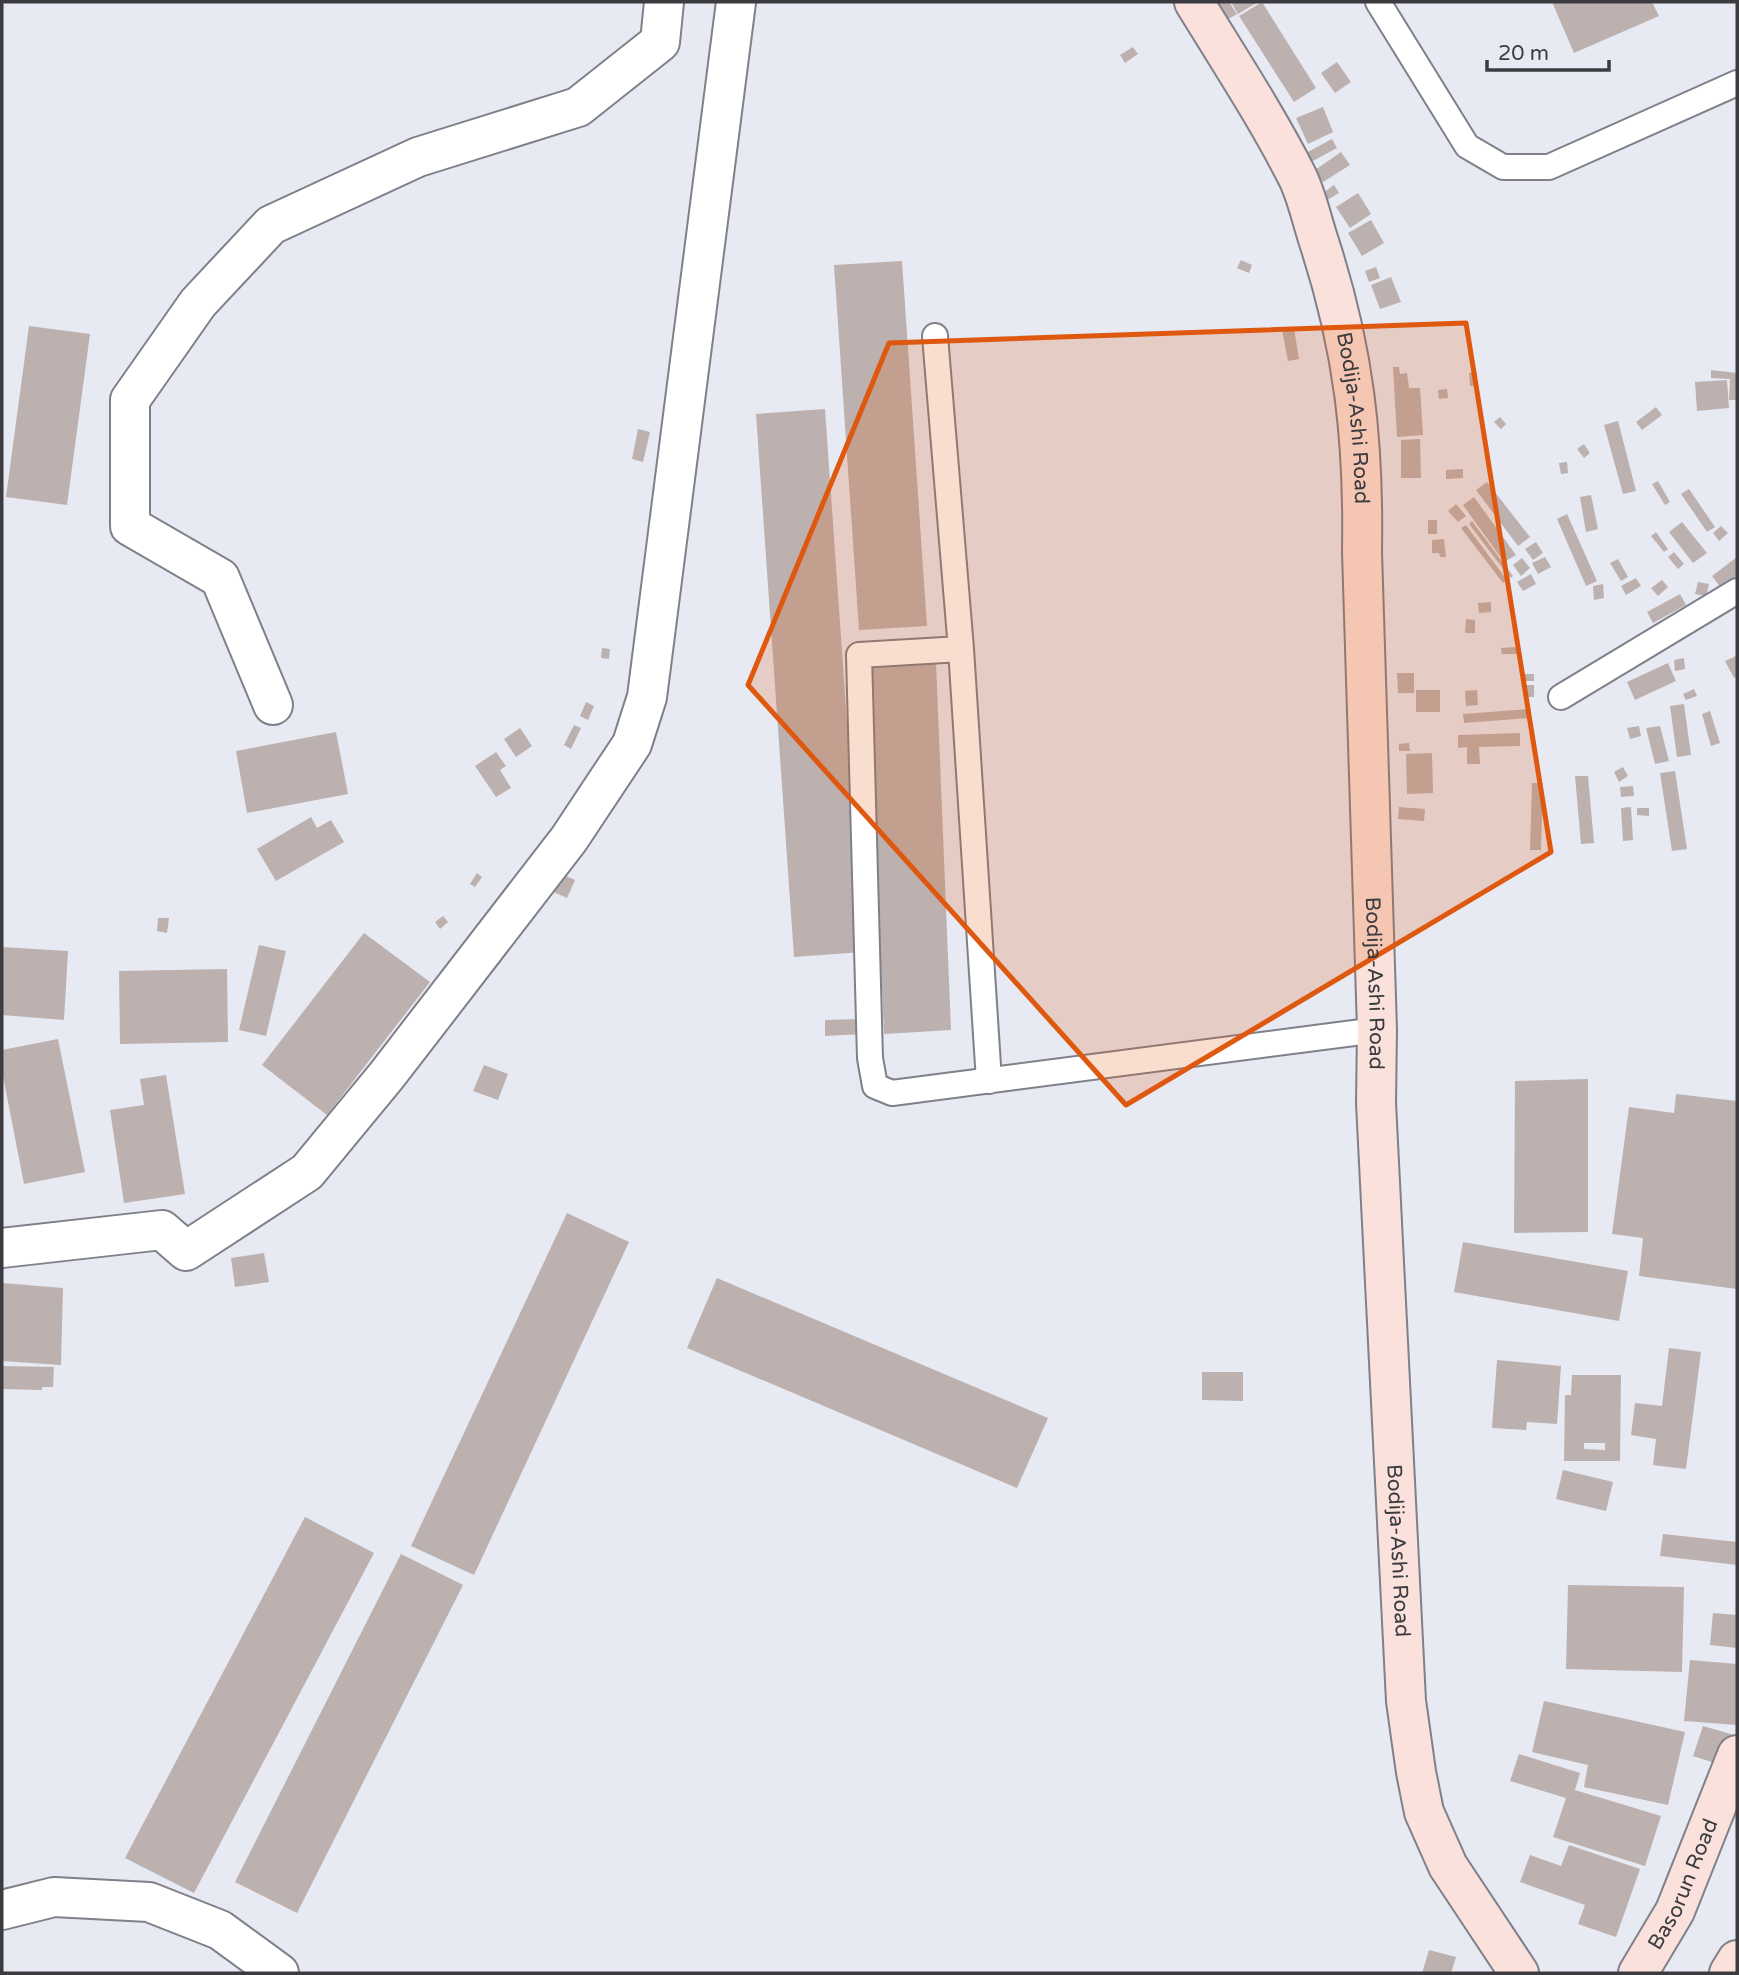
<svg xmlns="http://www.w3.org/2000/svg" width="1739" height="1975" viewBox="0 0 1739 1975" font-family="'Varela Round',sans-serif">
<rect width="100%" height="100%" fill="#e7e9f3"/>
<path fill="#bcb1af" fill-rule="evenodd" d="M1213 2H1229L1237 14 1225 21Z
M1231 2H1258L1238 14Z
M1262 2 1316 88 1294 102 1239 16Z
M1552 2H1652L1659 16 1574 53Z
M1133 47 1138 54 1125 63 1120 55Z
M1337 62 1351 82 1335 93 1321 73Z
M1323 107 1333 132 1308 144 1296 118Z
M1332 139 1337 148 1309 163 1304 154Z
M1341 152 1350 165 1323 182 1315 170Z
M1334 185 1339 193 1327 200 1322 194Z
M1358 193 1371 214 1350 228 1336 207Z
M1371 220 1384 243 1362 256 1348 233Z
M1241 260 1252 265 1249 273 1237 268Z
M902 261 927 626 859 630 834 265Z
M1376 267 1380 278 1369 282 1365 271Z
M1391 277 1401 302 1380 309 1371 285Z
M29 326 90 334 67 505 6 497Z
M1294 328 1299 359 1288 361 1282 330Z
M1393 367H1399L1400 374 1407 373 1409 388H1420L1423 435 1397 437Z
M1711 370 1737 373V400H1729L1730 379 1711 378Z
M1477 372V386H1470L1469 373Z
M1727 380 1729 408 1697 411 1695 382Z
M1447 389 1448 398 1439 399 1438 390Z
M1656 407 1662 415 1642 430 1636 422Z
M825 409 863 952 794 957 756 414Z
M1500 417 1506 424 1501 429 1494 422Z
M1618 421 1636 491 1623 494 1604 425Z
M638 429 650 432 643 462 632 459Z
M1420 439 1421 478H1401V440Z
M1584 444 1590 453 1584 458 1577 449Z
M1567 462 1568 473 1561 474 1559 463Z
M1463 469V478L1446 479V470Z
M1658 481 1670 502 1665 505 1652 484Z
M1487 482 1530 537 1518 546 1476 490Z
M1689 489 1715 527 1707 532 1681 494Z
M1591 495 1598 529 1586 532 1580 497Z
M1474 497 1516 555 1504 562 1463 505Z
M1456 504 1466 516 1458 522 1448 511Z
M1567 514 1597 581 1586 586 1557 519Z
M1428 520H1437V534H1428Z
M1472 521 1513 576 1510 578 1469 524Z
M1682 522 1707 553 1693 563 1669 532Z
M1466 525 1507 580 1503 583 1461 528Z
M1721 526 1728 533 1719 541 1713 533Z
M1656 532 1668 549 1664 552 1651 536Z
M1444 539 1446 557H1440L1439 553H1432V540Z
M1536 542 1543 553 1533 560 1525 549Z
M1674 552 1684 564 1678 569 1668 557Z
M1545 557 1551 567 1538 574 1532 563Z
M1737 557V575L1721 588 1712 576Z
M1522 558 1530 568 1521 576 1513 565Z
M1618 559 1628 577 1621 581 1610 563Z
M1531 574 1536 584 1523 591 1517 582Z
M1636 578 1641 586 1626 595 1621 586Z
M1662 580 1668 587 1658 596 1651 588Z
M1698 582 1709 584 1706 596 1695 594Z
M1603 584 1604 598 1594 600 1593 586Z
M1680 594 1686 605 1653 623 1647 612Z
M1491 602V612L1479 613 1478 603Z
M1466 619 1475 620V633H1465Z
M1518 647V654H1502L1501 648Z
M602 648 610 649 609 659 601 658Z
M1736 656 1737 676 1734 678 1725 661Z
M1684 658 1685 669 1675 671 1674 660Z
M936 663 951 1030 884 1034 868 666Z
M1668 663 1676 681 1635 700 1627 682Z
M1397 673H1414V693H1398Z
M1522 674H1534V681H1522Z
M1526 685H1534V697H1526Z
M1694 689 1697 696 1686 700 1683 694Z
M1416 690H1440V712H1416Z
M1477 690 1478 705 1466 706 1465 691Z
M586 702 594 706 588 720 580 716Z
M1684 704 1691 755 1677 757 1670 706Z
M1529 709 1530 718 1464 723 1463 714Z
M1710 711 1720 743 1711 746 1702 714Z
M574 725 581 728 571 749 564 745Z
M1639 726 1641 736 1630 739 1627 728Z
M1660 726 1669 761 1655 764 1646 728Z
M520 728 532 746 516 757 504 739Z
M336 732 348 794 247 813 236 751Z
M1520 733V746L1479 747 1480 764H1467V747L1458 748V735Z
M1409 743 1410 751H1399V744Z
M496 752 506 766 500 770 511 788 496 797 475 766Z
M1432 753 1433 793 1407 794 1406 754Z
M1623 767 1628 776 1619 782 1614 772Z
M1675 771 1687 849 1672 851 1660 773Z
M1575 776H1588L1594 843 1581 844Z
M1532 783H1543L1541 850H1530Z
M1633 786 1634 796 1621 797 1620 787Z
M1399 807 1425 809 1424 821 1398 819Z
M1631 807 1633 840 1623 841 1621 808Z
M1637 808H1649V816L1637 815Z
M311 817 317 828 331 820 344 842 276 881 257 849Z
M557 872 575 880 567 898 549 890Z
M477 873 482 877 475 887 470 884Z
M443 916 448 922 440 929 435 922Z
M158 918H169L167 933 157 931Z
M364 933 430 982 327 1115 262 1065Z
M259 945 286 951 266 1036 239 1030Z
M2 947 68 951 64 1020 2 1015Z
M227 969 228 1042 120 1044 119 971Z
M863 1019V1034L825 1036V1020Z
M58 1039 85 1172 24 1184 2 1071V1050Z
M484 1065 508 1074 498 1100 473 1091Z
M166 1075 185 1194 124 1203 110 1110 144 1105 140 1079Z
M1588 1079V1232L1514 1233 1515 1081Z
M1676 1094 1737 1101V1289L1639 1276 1643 1238 1612 1234 1629 1107 1674 1113Z
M567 1213 629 1242 474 1575 411 1546Z
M1463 1242 1628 1271 1619 1321 1454 1292Z
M264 1253 269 1282 235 1287 231 1258Z
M717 1278 1048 1418 1017 1488 687 1348Z
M2 1283 63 1288 61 1365 2 1361Z
M1669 1348 1701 1352 1686 1469 1653 1465 1656 1439 1631 1435 1635 1403 1662 1406Z
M1497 1360 1561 1366 1557 1424 1527 1422 1526 1430 1492 1428Z
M2 1366 54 1367 53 1387H42V1390L2 1389Z
M1202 1372H1243V1401L1202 1400Z
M1572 1375H1621L1620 1461H1564L1565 1395H1571ZM1584 1443H1605V1450L1584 1449Z
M1563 1470 1613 1482 1606 1511 1556 1499Z
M305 1517 374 1553 194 1893 125 1858Z
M1663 1534 1737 1542V1565L1660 1556Z
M401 1554 463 1585 297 1913 235 1882Z
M1568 1585 1684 1587 1682 1672 1566 1669Z
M1713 1613 1737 1615V1648L1710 1645Z
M1690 1660 1737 1664V1725L1684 1721Z
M1544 1701 1685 1732 1668 1805 1584 1787 1588 1765 1532 1752Z
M1703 1726 1734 1735 1724 1766 1693 1756Z
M1519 1754 1580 1773 1575 1790 1661 1816 1645 1866 1553 1837 1566 1798 1510 1781Z
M1569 1845 1640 1869 1616 1937 1578 1924 1585 1905 1520 1882 1530 1855 1561 1866Z
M1429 1950 1456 1957 1451 1973H1422Z"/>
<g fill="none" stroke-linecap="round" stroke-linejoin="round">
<defs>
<path id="lane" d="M1378 2 1467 146 1503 167H1549L1737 83
M935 336 961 649 989 1081
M961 649 859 655 870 1058 875 1086 892 1093 1377 1030
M1561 697 1737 591"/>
<path id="street" d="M273 705 220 578 130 526V400L198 303 271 225 418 157 578 107 660 42 664 2
M2 1248 162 1230 186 1251 307 1172 387 1075 569 839 632 744 647 697 736 2
M2 1910 54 1897 149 1902 220 1930 279 1973"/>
<g id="secondary">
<path id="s1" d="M1194 2C1229 59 1267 117 1297 176 1307 196 1312 221 1319 242 1354 349 1364 440 1362 552L1377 1030 1376 1103 1406 1701 1416 1772 1424 1812 1448 1866 1519 1973"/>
<path id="s2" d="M1638 1973 1675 1911 1737 1755"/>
<path d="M1729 1973 1737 1960"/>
</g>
</defs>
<use href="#lane" stroke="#7f8089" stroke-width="28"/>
<use href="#street" stroke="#7f8089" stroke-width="42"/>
<use href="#secondary" stroke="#7f8089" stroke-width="42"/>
<use href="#lane" stroke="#fff" stroke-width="24"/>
<use href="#street" stroke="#fff" stroke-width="38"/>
<use href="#secondary" stroke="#fae1db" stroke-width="38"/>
</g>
<path fill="#df580f" fill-opacity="0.2" stroke="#df580f" stroke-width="5" stroke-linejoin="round" d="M1466 323 1551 852 1126 1105 748 685 889 343Z"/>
<g text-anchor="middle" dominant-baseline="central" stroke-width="6" stroke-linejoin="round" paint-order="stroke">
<g font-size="21" fill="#3c3c40" stroke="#e7e9f3">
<text stroke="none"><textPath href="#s1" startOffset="452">Bodija-Ashi Road</textPath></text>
<text stroke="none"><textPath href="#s1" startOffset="1018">Bodija-Ashi Road</textPath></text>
<text stroke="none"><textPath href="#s1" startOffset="1586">Bodija-Ashi Road</textPath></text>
<text stroke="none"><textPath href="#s2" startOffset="100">Basorun Road</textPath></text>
</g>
</g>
<rect width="1739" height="1975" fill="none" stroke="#3c3c40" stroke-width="7"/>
<path d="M1487 60v10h122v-10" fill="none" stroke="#3c3c40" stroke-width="3.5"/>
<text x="1498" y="60" font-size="21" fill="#3c3c40" stroke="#e7e9f3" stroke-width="5" paint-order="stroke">20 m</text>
</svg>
